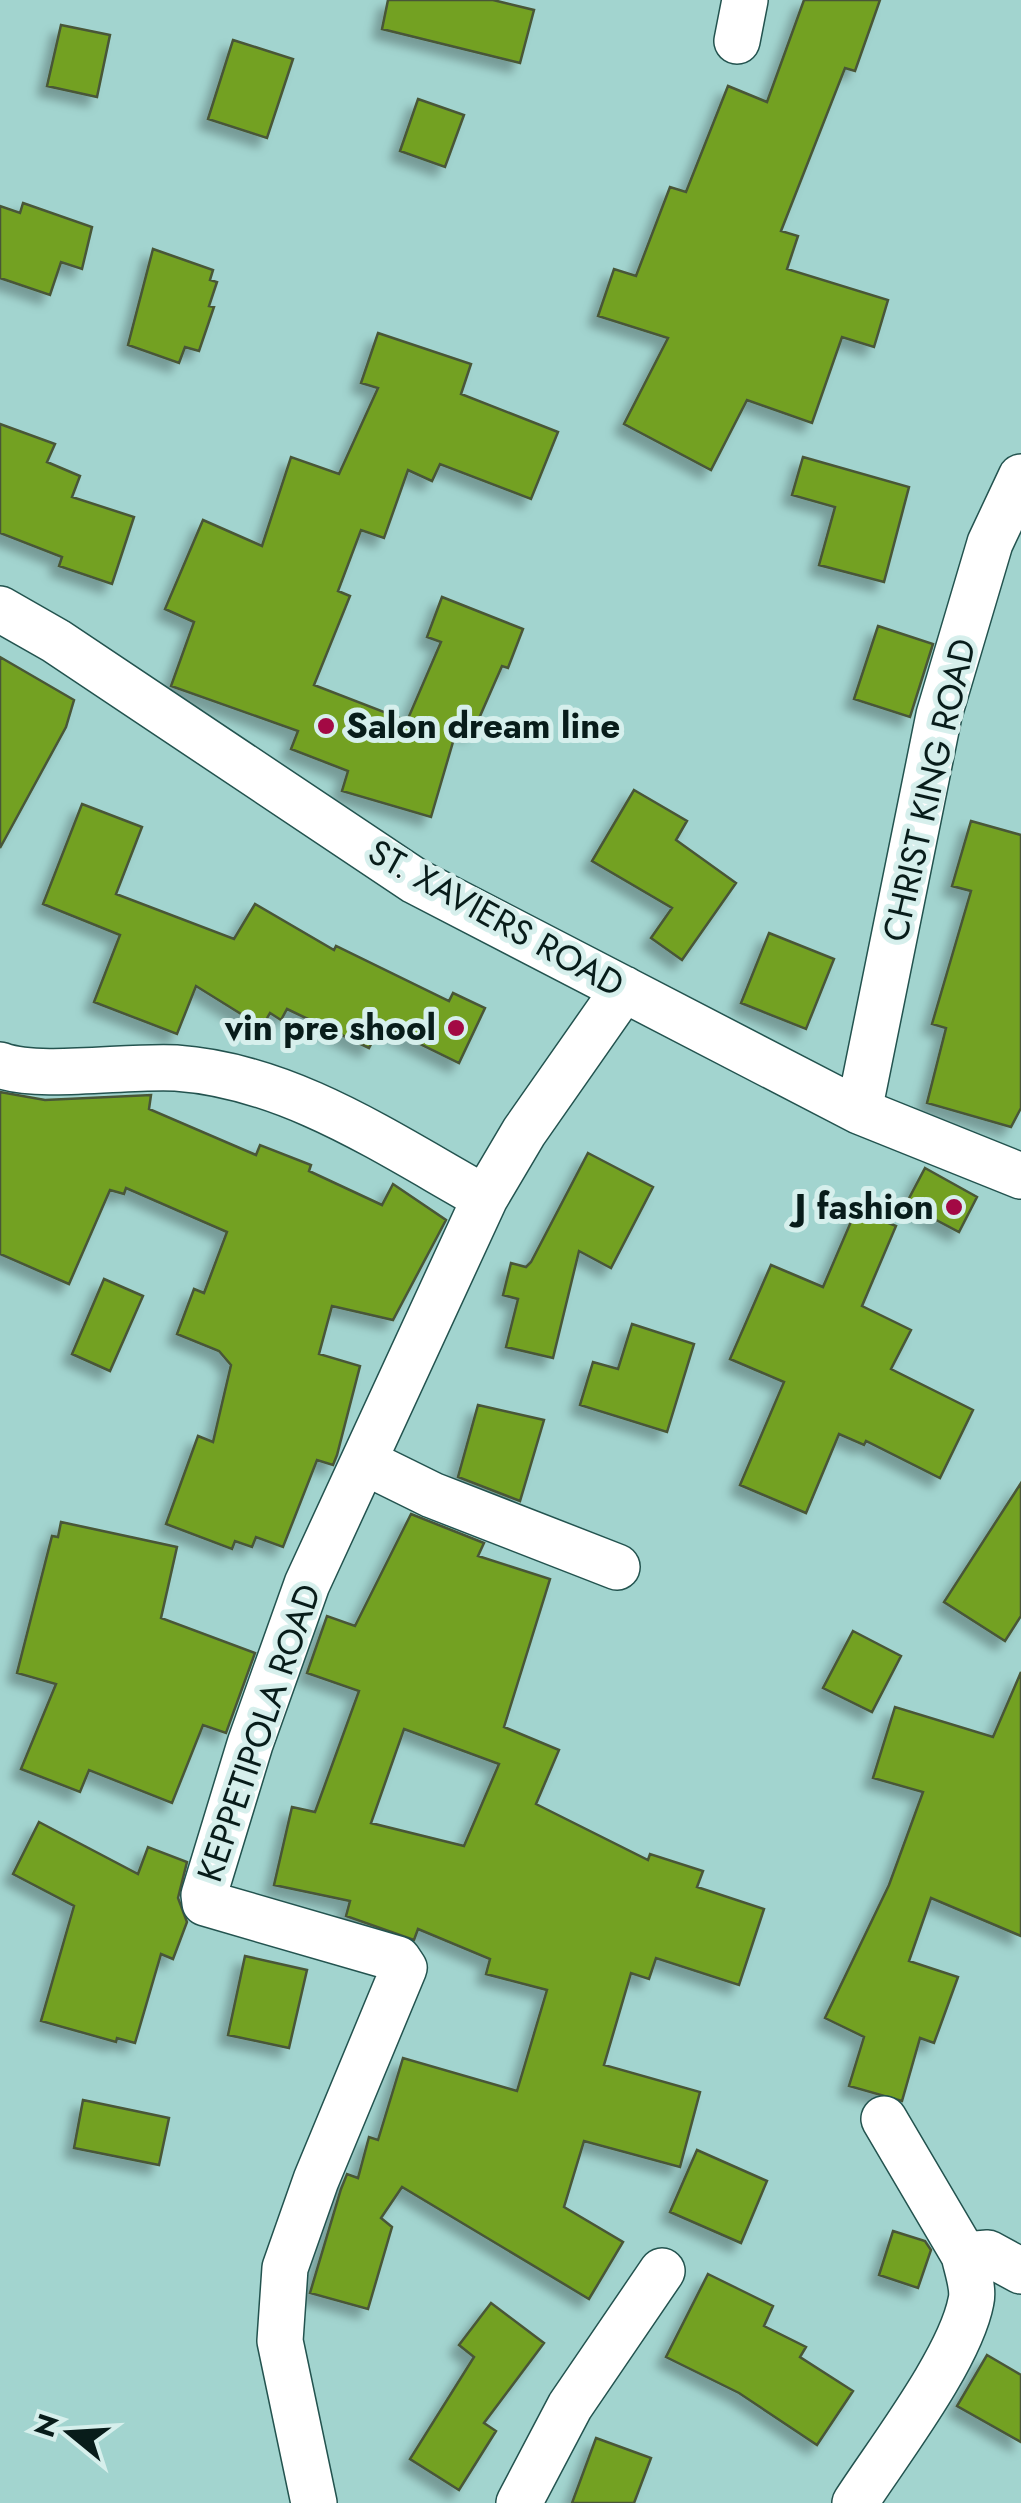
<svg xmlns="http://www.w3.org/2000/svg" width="1021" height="2503" viewBox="0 0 1021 2503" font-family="Jost,sans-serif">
<defs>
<filter id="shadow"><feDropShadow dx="-9" dy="9" stdDeviation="5" flood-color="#0004"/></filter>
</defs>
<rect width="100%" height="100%" fill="#a2d4cf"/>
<path fill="#73a124" stroke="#485737" stroke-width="2.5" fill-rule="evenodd" filter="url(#shadow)" d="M388 0H493L534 10 520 63 382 29Z
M804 0H880L855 71 845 68 781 231 798 236 787 269 888 300 874 347 842 337 812 423 747 400 711 470 624 424 668 338 598 316 614 269 636 276 670 187 686 192 728 86 767 102Z
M61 25 110 35 97 97 47 86Z
M233 40 293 59 267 138 208 119Z
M418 99 464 115 445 167 400 151Z
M23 203 92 227 82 269 61 262 50 295 0 278V206L20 213Z
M153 249 213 270 210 280 217 282 209 306 214 307 199 351 185 347 179 363 128 345Z
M378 333 471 364 461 394 558 432 531 499 440 464 432 481 408 470 384 538 361 530 338 591 350 596 314 685 407 721 441 642 427 637 442 597 523 629 508 668 502 666 473 732 458 725 431 817 342 791 348 771 291 749 298 731 171 686 194 622 165 609 203 520 262 546 291 457 339 474 378 388 361 383Z
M0 424 55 444 47 462 80 476 72 497 134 517 112 584 59 566 62 557 0 533Z
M803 457 909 487 884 582 819 565 835 507 792 495Z
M878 626 933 644 910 717 854 699Z
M0 657 74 700 66 727 0 848Z
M634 790 687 821 676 840 736 883 682 960 651 938 672 908 592 861Z
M82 804 142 827 116 894 234 939 255 904 334 950 336 946 449 1001 453 993 485 1008 459 1063 381 1025 369 1048 287 1009 281 1020 270 1013 262 1027 196 986 177 1034 94 1002 120 935 43 904Z
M971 821 1021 835V1108L1011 1127 927 1103 946 1028 932 1024 971 891 952 886Z
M769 933 834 959 806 1029 741 1003Z
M0 1092 45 1100 151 1095 149 1109 256 1155 260 1145 311 1165 309 1171 382 1205 393 1184 446 1220 393 1320 332 1306 319 1354 360 1366 337 1455 333 1465 317 1460 283 1547 256 1537 252 1547 235 1541 232 1549 166 1524 198 1436 213 1442 231 1365 219 1351 177 1334 194 1289 204 1293 227 1232 126 1188 124 1194 110 1190 69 1284 0 1254Z
M588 1153 653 1187 611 1268 579 1251 553 1358 506 1347 518 1299 503 1295 511 1263 526 1267 531 1262Z
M925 1168 977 1197 959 1232 906 1204Z
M856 1210 896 1226 862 1306 911 1330 891 1369 973 1410 940 1478 866 1441 864 1445 839 1434 806 1513 740 1485 784 1382 730 1359 771 1265 823 1287Z
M104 1279 143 1296 110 1371 72 1354Z
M632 1324 694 1344 667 1432 580 1405 593 1362 618 1369Z
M478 1405 544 1420 520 1501 458 1477Z
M1021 1483V1616L1005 1641 944 1602Z
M411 1514 484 1543 478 1556 550 1579 504 1727 559 1750 536 1804 648 1860 650 1854 703 1871 697 1887 764 1909 739 1985 656 1958 649 1979 631 1973 604 2065 700 2092 680 2167 584 2141 564 2207 623 2242 589 2299 402 2187 381 2218 392 2227 368 2309 310 2293 341 2189 347 2174 358 2178 369 2137 378 2140 403 2058 517 2091 547 1990 486 1974 490 1959 418 1929 414 1940 346 1916 350 1901 274 1885 292 1807 315 1812 359 1691 307 1673 327 1616 355 1626ZM404 1729 499 1764 464 1846 371 1823Z
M61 1522 177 1547 161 1618 255 1653 226 1733 203 1725 172 1803 89 1770 80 1792 21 1769 56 1684 17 1673 52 1536 58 1537Z
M853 1631 901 1656 872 1712 823 1688Z
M1021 1672V1936L931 1898 909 1961 958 1977 934 2043 920 2038 902 2101 849 2086 864 2037 825 2018 889 1885 923 1792 873 1778 895 1707 993 1737Z
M39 1822 138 1874 148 1847 187 1862 178 1898 187 1922 173 1959 161 1954 135 2043 117 2038 116 2042 41 2021 74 1906 13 1874Z
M245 1956 307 1970 289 2048 228 2035Z
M83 2100 169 2118 159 2165 74 2148Z
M697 2150 767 2181 741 2243 670 2212Z
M893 2231 925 2241 931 2250 918 2288 879 2275Z
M708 2274 773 2306 764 2326 806 2347 800 2357 853 2391 817 2445 739 2393 666 2357Z
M491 2303 544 2343 484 2423 496 2431 459 2490 410 2459 474 2357 459 2345Z
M987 2355 1021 2375V2442L957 2406Z
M596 2438 651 2458 634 2503H572Z"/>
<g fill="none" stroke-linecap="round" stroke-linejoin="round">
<defs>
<path id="street" d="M737 41 745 0
M0 609 56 641 415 881 859 1111 1021 1176
M0 1065C39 1080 128 1065 176 1068 290 1076 388 1144 485 1198
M859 1111 939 715 990 543 1021 477
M365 1462 432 1495 617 1567
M884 2119 964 2255
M314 2503 280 2341 285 2268 316 2180 404 1968 398 1959 205 1903 204 1895 250 1744 307 1584 485 1198 524 1132 624 989
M519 2503 570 2406 662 2271
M855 2503C888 2452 960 2359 971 2301 974 2288 967 2269 964 2255L988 2253 1021 2271"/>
</defs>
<use href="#street" stroke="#23534f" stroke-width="48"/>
<use href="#street" stroke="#fff" stroke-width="45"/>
</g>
<g fill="#a30944" stroke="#d6efec" stroke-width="4">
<circle cx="326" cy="726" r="10"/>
<circle cx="456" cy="1028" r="10"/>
<circle cx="954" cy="1207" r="10"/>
</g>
<g text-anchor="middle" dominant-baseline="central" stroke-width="10" stroke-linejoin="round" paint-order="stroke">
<g font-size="35" font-weight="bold" fill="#081c1a" stroke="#d6efec" text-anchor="end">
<text x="346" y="726" text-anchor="start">Salon dream line</text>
<text x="436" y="1028">vin pre shool</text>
<text x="934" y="1207">J fashion</text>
</g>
<g font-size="35" fill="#081c1a" stroke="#d6efec">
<text transform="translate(929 790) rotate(-77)">CHRIST KING ROAD</text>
<text transform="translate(496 918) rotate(29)">ST. XAVIERS ROAD</text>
<text transform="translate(259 1733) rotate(-71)">KEPPETIPOLA ROAD</text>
</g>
</g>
<g transform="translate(70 2433) rotate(288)" stroke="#d6efec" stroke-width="8" paint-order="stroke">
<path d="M0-8L18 38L0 25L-18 38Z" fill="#081c1a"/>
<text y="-15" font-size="28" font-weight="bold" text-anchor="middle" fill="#081c1a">N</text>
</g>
</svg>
